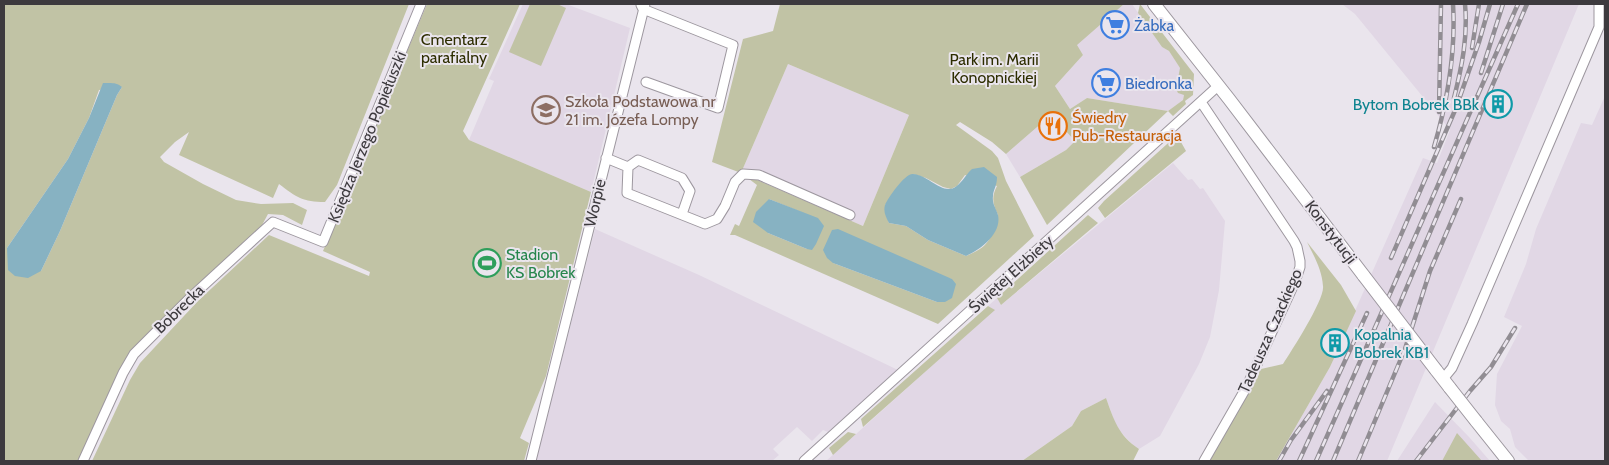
<svg xmlns="http://www.w3.org/2000/svg" width="1609" height="465" viewBox="0 0 1609 465" font-family="Cabin,sans-serif">
<rect width="100%" height="100%" fill="#eae5ed"/>
<path fill="#e1d7e5" d="M523 4H566L630 28 591 192 469 140 494 81 489 79Z
M1124 4H1132L1162 47 1169 51 1181 69 1184 95 1183 100 1168 111 1087 98 1070 109 1055 86 1083 55 1076 45Z
M1342 4H1579L1387 461H1276L1330 367 1423 158 1437 163 1450 130 1355 14Z
M788 64 909 115 863 226 741 173Z
M1605 96V461H1529L1515 447 1510 429 1501 421 1495 405 1497 374 1522 326 1504 317 1526 264 1536 229 1581 123 1592 125Z
M1051 115 1075 141 1066 150 1020 177 1006 154Z
M1173 163 1188 180 1192 179 1200 189 1203 188 1225 221 1219 290 1210 337 1199 364 1160 436 1139 449 1132 444 1117 428 1106 398 1081 411 1072 426 1022 461H826L994 310 988 306 997 298 1001 305Z
M595 229 699 275 898 370 828 432 823 430 812 441 797 427 773 449 779 455 772 461H536Z
M1435 402 1469 437 1490 461H1397Z"/>
<path fill="#c1c3a5" fill-rule="evenodd" d="M4 4H409L337 185 325 202C303 202 296 197 279 184L273 198 179 155 189 132 175 142 160 157 164 162 203 184 236 200 261 204 293 203 307 210 302 225 283 215 268 214 261 227 191 292 128 358 81 461H4ZM122 87 117 95 60 231 41 271 7 248 68 159 89 118 99 90Z
M427 4H520L463 131 469 140 591 192 546 376 520 438 529 443 524 461H92L130 380 140 363 198 301 269 235 369 276 370 272 323 251Z
M530 4H557L566 8 541 66 509 52Z
M780 4H1124L1077 45 1083 55 1055 86 1070 109 1087 98 1168 111 1183 100 1184 95 1178 93 1176 89 1180 68 1169 51 1162 47 1138 13 1140 4 1194 74 1193 95 1185 101 1186 104 1173 116 1168 111 1047 225 1020 177 1066 150 1075 141 1051 115 1006 154 992 142 960 122 956 125 992 151 998 158 1006 181 1034 236 938 324 735 235H730L735 224 739 226 757 185 741 173 712 162 743 39 773 31ZM788 64 909 115 863 226 741 173ZM913 174 926 178 943 187 951 189 957 186 965 175 997 186C991 197 993 205 998 215 992 238 989 247 966 256L928 240 906 226 889 223 885 210V205ZM769 199 818 219 812 249H807L768 233ZM833 263 952 279 937 302Z
M1177 135 1186 151 1105 218 1098 208 1104 201Z
M1088 215 1098 223 1001 305 997 298Z
M1307 242 1341 285 1356 311 1330 367 1276 461H1208L1261 369 1283 364C1292 350 1325 299 1323 286 1322 270 1314 256 1307 242Z
M988 306 995 310 863 427 861 419Z
M1106 398C1114 420 1118 435 1139 449L1133 461H1022L1072 426 1081 411Z
M848 432 856 434 833 455 829 448Z
M1457 433 1482 461H1442Z"/>
<path fill="#87b2c2" d="M103 83C110 83 117 82 122 87L117 95 60 231 41 271 28 278 15 276 8 270 7 248 68 159 89 118Z
M984 167 997 177C997 186 993 190 993 196 992 204 996 208 998 215 1002 234 980 250 966 256L928 240 906 226 889 223C886 217 883 212 885 205 888 198 905 173 913 174 927 175 937 189 949 189 959 189 965 175 972 169Z
M769 199 818 218 824 226 816 244 812 250 807 249 768 233 753 222 756 212Z
M838 229 952 279 956 284 952 298 945 302H937L833 263 827 258 823 250 832 230Z"/>
<g fill="none" stroke-linecap="round" stroke-linejoin="round">
<defs>
<path id="street" d="M641 5 643 9 733 45 718 108 646 82
M1201 102 1294 241 1297 247 1300 261V267L1295 282 1246 388 1204 461
M606 158 628 167 627 193 705 224 717 219 725 206 735 182 743 174 759 175 850 215
M628 167 638 160 682 178 690 191 682 214
M1443 379 1452 368 1472 324 1599 27V4
M83 461 123 373 134 354 191 297 263 231 273 222 323 242 421 4
M531 461 645 4
M804 461 1218 86"/>
<path id="secondary" d="M1154 4 1229 99 1364 276
M1436 370 1450 388
M1476 421 1508 461"/>
</defs>
<use href="#street" stroke="#9d979f" stroke-width="11"/>
<use href="#secondary" stroke="#9d979f" stroke-width="14"/>
<use href="#street" stroke="#fff" stroke-width="9"/>
<use href="#secondary" stroke="#fff" stroke-width="12"/>
<defs>
<path id="rail" d="M1472 48 1479 4
M1481 73 1503 4
M1454 98C1462 66 1468 37 1465 4
M1439 112 1441 4
M1434 147C1448 99 1456 53 1453 4
M1391 258 1456 108 1479 42 1490 4
M1279 461 1291 440 1327 391
M1299 461 1367 313
M1316 461 1518 4
M1333 461 1527 4
M1358 461 1405 349 1430 271 1461 199
M1416 461 1470 391 1491 367 1515 328"/>
</defs>
<use href="#rail" stroke="#918d93" stroke-width="4.5"/>
<use href="#rail" stroke="#eae5ed" stroke-width="2.5" stroke-dasharray="8" stroke-linecap="butt"/>
<defs>
<path id="secondary-bridge" d="M1364 276 1436 370
M1450 388 1476 421"/>
</defs>
<use href="#secondary-bridge" stroke="#9d979f" stroke-width="14" stroke-linecap="butt"/>
<use href="#secondary-bridge" stroke="#fff" stroke-width="12"/>
</g>
<defs>
<symbol id="supermarket-ring" viewBox="-11 -11 22 22"><circle r="9.5" fill="#eae5ed" stroke="#3f7fe0" stroke-width="1.5"/><path d="M-6-5.5h2.5l.6 2H6L4.5 2H-2.5L-4.4-4H-6ZM-1.5 3.2a1.3 1.3 0 1 0 .1 0ZM3 3.2a1.3 1.3 0 1 0 .1 0Z" fill="#3f7fe0"/></symbol>
<symbol id="building-ring" viewBox="-11 -11 22 22"><circle r="9.5" fill="#eae5ed" stroke="#0f9aa8" stroke-width="1.5"/><path d="M-4-6H4V6H1V3H-1V6H-4ZM-2.5-4.3h1.7v1.8h-1.7ZM.8-4.3h1.7v1.8H.8ZM-2.5-1h1.7V.8h-1.7ZM.8-1h1.7V.8H.8Z" fill="#0f9aa8"/></symbol>
<symbol id="school-ring" viewBox="-11 -11 22 22"><circle r="9.5" fill="#eae5ed" stroke="#8d6e63" stroke-width="1.5"/><path d="M0-5L7-2L0 1L-7-2ZM-4 1L0 2.5L4 1V4Q0 6-4 4Z" fill="#8d6e63"/></symbol>
<symbol id="restaurant-ring" viewBox="-11 -11 22 22"><circle r="9.5" fill="#eae5ed" stroke="#e8710a" stroke-width="1.5"/><path d="M-5-6h1v4h1v-4h1v4h1v-4h1v5L-1.5 .5V6h-2V.5L-5-1ZM5-6V6H3V1.5H1.5Q1.5-4 5-6Z" fill="#e8710a"/></symbol>
<symbol id="stadium-ring" viewBox="-11 -11 22 22"><circle r="9.5" fill="#eae5ed" stroke="#2e9e5b" stroke-width="1.5"/><path d="M0-5a6.5 5 0 1 0 0 10a6.5 5 0 1 0 0-10ZM-3.5-1.8h7v3.6h-7Z" fill="#2e9e5b"/></symbol>
</defs>
<g fill-rule="evenodd">
<use href="#supermarket-ring" x="1099" y="9" width="32" height="32"/>
<use href="#supermarket-ring" x="1090" y="67" width="32" height="32"/>
<use href="#building-ring" x="1482" y="88" width="32" height="32"/>
<use href="#school-ring" x="530" y="94" width="32" height="32"/>
<use href="#restaurant-ring" x="1037" y="110" width="32" height="32"/>
<use href="#stadium-ring" x="471" y="247" width="32" height="32"/>
<use href="#building-ring" x="1319" y="327" width="32" height="32"/>
</g>
<g text-anchor="middle" dominant-baseline="central" stroke-width="4" stroke-linejoin="round" paint-order="stroke">
<g font-size="16" fill="#366cbe" stroke="#eae5ed" text-anchor="start">
<text x="1134" y="25">Żabka</text>
<text x="1125" y="83">Biedronka</text>
</g>
<g font-size="16" fill="#2d2d00" stroke="#eae5ed">
<text x="454" y="39">Cmentarz<tspan x="454" dy="18">parafialny</tspan></text>
<text x="994" y="59">Park im. Marii<tspan x="994" dy="18">Konopnickiej</tspan></text>
</g>
<g font-size="16" fill="#785e54" stroke="#eae5ed" text-anchor="start">
<text x="565" y="101">Szkoła Podstawowa nr<tspan x="565" dy="18">21 im. Józefa Lompy</tspan></text>
</g>
<g font-size="16" fill="#0d838f" stroke="#eae5ed" text-anchor="end">
<text x="1479" y="104">Bytom Bobrek BBk</text>
<text x="1354" y="334" text-anchor="start">Kopalnia<tspan x="1354" dy="18">Bobrek KB1</tspan></text>
</g>
<g font-size="16" fill="#c56008" stroke="#eae5ed" text-anchor="start">
<text x="1072" y="117">Świedry<tspan x="1072" dy="18">Pub-Restauracja</tspan></text>
</g>
<g font-size="16" fill="#3d3a3e" stroke="#eae5ed">
<text transform="translate(367 137) rotate(-68)">Księdza Jerzego Popiełuszki</text>
<text transform="translate(595 203) rotate(-77)">Worpie</text>
<text transform="translate(1331 232) rotate(53)">Konstytucji</text>
<text transform="translate(1011 274) rotate(-42)">Świętej Elżbiety</text>
<text transform="translate(179 309) rotate(-44)">Bobrecka</text>
<text transform="translate(1270 331) rotate(-66)">Tadeusza Czackiego</text>
</g>
<g font-size="16" fill="#27864d" stroke="#eae5ed" text-anchor="start">
<text x="506" y="254">Stadion<tspan x="506" dy="18">KS Bobrek</tspan></text>
</g>
</g>
<rect width="1609" height="465" fill="none" stroke="#3d3a3e" stroke-width="10"/>
</svg>
